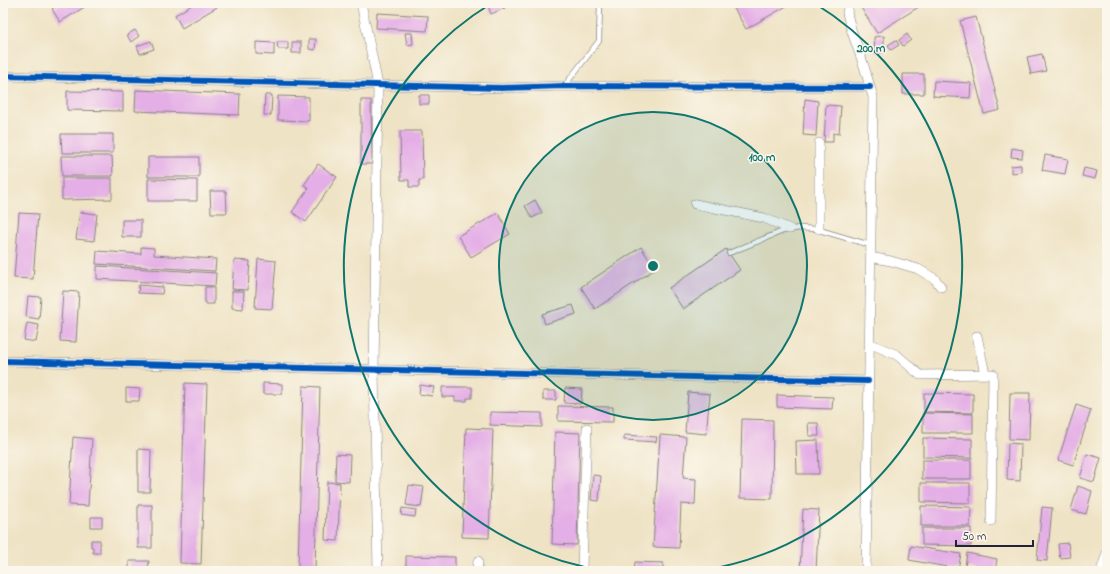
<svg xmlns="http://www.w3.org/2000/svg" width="1110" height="574" viewBox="0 0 1110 574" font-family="'Indie Flower',sans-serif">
<rect width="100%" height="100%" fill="#fbf7ec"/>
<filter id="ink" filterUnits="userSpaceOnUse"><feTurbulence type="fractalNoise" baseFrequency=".025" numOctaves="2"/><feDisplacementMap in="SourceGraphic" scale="8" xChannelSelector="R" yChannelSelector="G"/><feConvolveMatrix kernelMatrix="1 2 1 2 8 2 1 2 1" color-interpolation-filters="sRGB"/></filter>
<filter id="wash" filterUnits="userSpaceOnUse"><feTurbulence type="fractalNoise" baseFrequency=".012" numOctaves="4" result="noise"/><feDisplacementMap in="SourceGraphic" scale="16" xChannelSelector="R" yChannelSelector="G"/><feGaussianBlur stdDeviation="0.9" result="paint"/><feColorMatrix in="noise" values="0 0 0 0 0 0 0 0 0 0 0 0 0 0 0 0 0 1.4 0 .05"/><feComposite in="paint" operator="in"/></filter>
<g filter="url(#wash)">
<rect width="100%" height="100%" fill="#efe3c5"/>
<g id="blocks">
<path fill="#e4aee6" d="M61 3H91L60 22 52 9Z
M195 3H215L217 7 182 28 175 15Z
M487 3H503L505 8 491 14Z
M731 3H792L746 29Z
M858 3H925L877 33Z
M377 13 428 16 427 31 376 28Z
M976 17 1000 110 984 114 960 21Z
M135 30 139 36 131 42 127 35Z
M405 33H412L413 44 407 45Z
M907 34 911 40 903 46 899 40Z
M884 36V52H875L874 37Z
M309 39H316L315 50 309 49Z
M896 40 899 45 891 50 888 45Z
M151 41 154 49 140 54 137 46Z
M256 42 274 43V55L256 54Z
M277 42H288V49H278Z
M292 42H301V53H292Z
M1042 54 1046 71 1031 74 1027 57Z
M903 74H924V94H903Z
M934 81 971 83 970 98 933 96Z
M136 90 240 94 239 115 135 111Z
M67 91 123 92V111L67 110Z
M265 95H272L271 115H264Z
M419 95H429V104H419Z
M278 96 309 97V121L278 120Z
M805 99 818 101 816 136 803 135Z
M361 100H371L372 164H361Z
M826 105 841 106 839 134 833 133V142H824Z
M400 131H422L423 180H419V187H409V180H401Z
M61 134H113V153H62Z
M1012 148 1023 150 1022 158 1011 157Z
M1045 155 1068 159 1065 174 1042 170Z
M61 156H112L113 176H62Z
M148 157H199V177H148Z
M318 164 337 177 306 222 292 212 309 188 304 185Z
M1021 165V172L1011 173V166Z
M1084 168 1097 171 1095 179 1082 176Z
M62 178H112V199L62 200Z
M148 179 197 180V201H148Z
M210 191H226L227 213H211Z
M535 200 542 213 532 218 525 206Z
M80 212 97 214 94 241 76 239Z
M19 213 38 214 33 279 14 278Z
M498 213 510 234 471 257 458 236Z
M122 220H141V237H122Z
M141 247 154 248V255L216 259 215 271 96 264 97 251 141 254Z
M641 247 655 269 595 309 581 287Z
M726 249 740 270 683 309 669 288Z
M258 259 276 261 272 309 255 308Z
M234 260 250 261 248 290 232 289Z
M97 266 216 273 215 286 97 279Z
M139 285 163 287 162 294 138 293Z
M205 287H214V304H205Z
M63 291 79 292 76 342 60 341Z
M232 291H244L243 309 232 308Z
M28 296 41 297 39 319 26 317Z
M573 305 576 314 545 324 542 314Z
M27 323 39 325 36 342 24 340Z
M185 383 207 384 201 564 180 563Z
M263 383 282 384V394H263Z
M420 385 434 387 432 396 419 394Z
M303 386 320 387 315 568H298Z
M442 387H472V398H467V401H455V397H442Z
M126 388 140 389 139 401H126Z
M565 388 582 389 581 404 564 403Z
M543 391H556V400H543Z
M688 392 710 394 706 434 685 432Z
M924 393 973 394V413L924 412Z
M1010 393H1030L1029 440 1009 439Z
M777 395 833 397 832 409 777 407Z
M1076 405 1091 410 1073 465 1058 460Z
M558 406 613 407V422L558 421Z
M490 412 542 413V427L490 425Z
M923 413 973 414V433H923Z
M742 419 773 420 772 499 740 498Z
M808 423H818L819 436H809Z
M466 428 493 429 489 538 462 537Z
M555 432 580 433 577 545 552 544Z
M624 435 657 437 656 442 624 440Z
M660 435 686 437 683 478 696 479 695 505 681 504 679 548 653 547Z
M73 437 92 439 88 506 69 505Z
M923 438 972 439V458L923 457Z
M818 440 819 474H797L796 441Z
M1008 443 1021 444 1020 481 1007 480Z
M138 449 151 450 150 492H138Z
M336 454 350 455 349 482 335 481Z
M1087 454 1101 458 1094 482 1080 478Z
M922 460H971V479H922Z
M593 475 601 476 599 501 591 500Z
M327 482 340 483 338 541 325 540Z
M921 483H970V503L921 502Z
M409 485 424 487 421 507 406 505Z
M1078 486 1092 491 1086 514 1071 510Z
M138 505H152V548H138Z
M921 506 971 507 970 526H921Z
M1042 507 1052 508 1047 561 1037 560Z
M402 508 416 510 415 517 401 515Z
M803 509 819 510 816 571H800Z
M91 517H102V527H91Z
M922 528H971V546L922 545Z
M91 540H100V553H93V547H91Z
M1068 543 1070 557 1060 558 1058 544Z
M911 546 961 554 958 569 909 560Z
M967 553 997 559 995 571H985L965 567Z
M406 556 455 557V571H406Z
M129 561H149L148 571H129Z
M635 562 663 563V571H634Z"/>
</g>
</g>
<g filter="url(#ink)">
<use href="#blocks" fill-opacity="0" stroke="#888280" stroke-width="1"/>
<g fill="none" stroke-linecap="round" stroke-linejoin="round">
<defs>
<path id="lane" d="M565 85 599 41 600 3
M729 253 783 231 799 228 816 229 870 245"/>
<path id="street" d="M361 3 378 85 374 370 378 571
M849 3 847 13 851 29 864 66 873 97 866 571
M3 76 502 88 564 86 870 87
M695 204 764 218 790 229
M819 229V143
M870 257 891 261 918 269 935 279 941 287
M977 336 985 374
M869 343 897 355 920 375 993 374 991 521
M3 361 868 381
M477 571 478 561
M584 571 582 567 587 428
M1101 571 1107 553"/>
</defs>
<use href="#lane" stroke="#888280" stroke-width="6"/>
<use href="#street" stroke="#888280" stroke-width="10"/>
<use href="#lane" stroke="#fff" stroke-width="4.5"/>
<use href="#street" stroke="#fff" stroke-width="9"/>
<defs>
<path id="cycleway" d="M3 76 502 88 564 86 870 87
M3 361 868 381"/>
</defs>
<use href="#cycleway" stroke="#fbf7ec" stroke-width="8"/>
<use href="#cycleway" stroke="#0057b8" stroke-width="6"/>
</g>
</g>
<circle cx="653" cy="266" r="154" fill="#0f766e" fill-opacity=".12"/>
<g fill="none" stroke="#0f766e" stroke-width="2">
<circle cx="653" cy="266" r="154"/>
<path d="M607 571A308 308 0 0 1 492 3M814 3A308 308 0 0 1 699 571"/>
</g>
<circle cx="653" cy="266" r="6" fill="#0f766e" stroke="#fbf7ec" stroke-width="2"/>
<g font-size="12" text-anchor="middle" font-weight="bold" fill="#0f766e" stroke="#fbf7ec" stroke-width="3" stroke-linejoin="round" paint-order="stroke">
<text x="871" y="52">200 m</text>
<text x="762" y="161">100 m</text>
</g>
<rect width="1110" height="574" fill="none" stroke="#fbf7ec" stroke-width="16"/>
<path d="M956 540v6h77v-6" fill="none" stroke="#22223b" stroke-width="2"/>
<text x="962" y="540" font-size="12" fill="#22223b" stroke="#fbf7ec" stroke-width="3" paint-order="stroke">50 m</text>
</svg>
